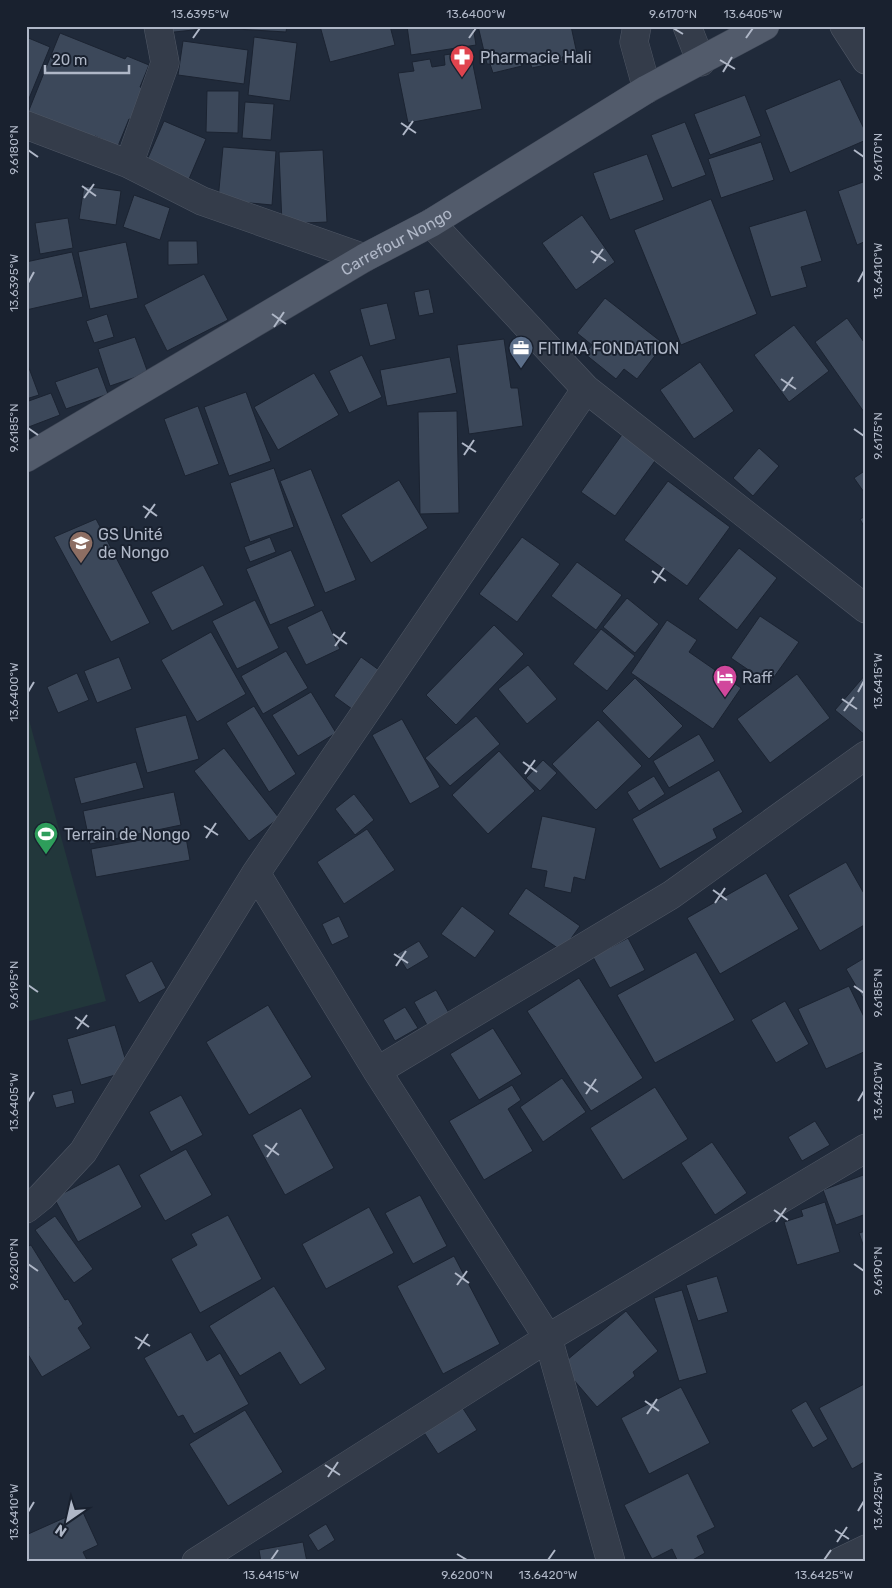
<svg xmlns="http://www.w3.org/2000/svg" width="892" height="1588" viewBox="0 0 892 1588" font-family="Rubik,sans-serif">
<rect width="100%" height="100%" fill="#202a3a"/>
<path fill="#22373b" d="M26 709 106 1001 26 1022Z"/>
<path fill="#3c485a" stroke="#1b2331" d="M165 26H212V28L165 33Z
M220 26H287L286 32 219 28Z
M320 26H390L395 45 330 62Z
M407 26H473L476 45 411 55Z
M478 26H571L577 54 562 57 563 61 532 68 528 57 520 59 522 66 493 73 490 64H487Z
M60 33 125 59 127 56 149 65 140 87 147 90 135 121 129 119 118 146 95 136 93 142 27 115Z
M26 37 50 47 28 101H26Z
M254 37 297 43 290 101 248 95Z
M183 41 248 50 244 84 178 75Z
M458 53 460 62 472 60 482 109 408 123 398 73 414 71 412 62 430 59 432 67 445 65 444 55Z
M840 79 866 133V140L790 173 765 110Z
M207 91H239L238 133 206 132Z
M745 95 761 136 710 155 694 114Z
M245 102 274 104 271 140 242 138Z
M164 121 206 139 186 186 144 167Z
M685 122 706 175 672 188 651 135Z
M761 142 774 180 721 198 708 159Z
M223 147 276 151 272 205 218 200Z
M323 150 327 222 282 224 279 152Z
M647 154 664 200 610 220 593 173Z
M866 181V241L857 245 838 191Z
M84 186 121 191 116 225 79 219Z
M134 195 170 208 160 240 123 227Z
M711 199 757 314 681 345 634 230Z
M806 210 822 261 801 267 807 287 771 297 749 227Z
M582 215 615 262 576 290 542 243Z
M68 218 73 248 40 254 35 223Z
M168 241H197L198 264 168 265Z
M126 242 138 298 90 309 78 252Z
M72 252 83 297 26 310V262Z
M204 274 228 320 167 351 144 305Z
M429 289 434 313 419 316 414 292Z
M605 298 664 344 637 379 624 369 616 379 585 354 592 345 577 333Z
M387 303 396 339 370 346 360 309Z
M107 314 114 337 94 343 86 321Z
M847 318 866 345V411L864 412 815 342Z
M794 325 829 371 789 402 754 355Z
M135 337 148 373 110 386 98 349Z
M504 339 511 388H518L523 426 469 434 457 345Z
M362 355 382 397 349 413 329 371Z
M450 357 457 393 387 406 380 370Z
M26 360 39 395 26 399Z
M700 362 734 411 694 439 660 390Z
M98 367 108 394 66 409 55 382Z
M314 373 339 415 278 450 254 407Z
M246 392 271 461 229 476 204 407Z
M51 393 60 415 26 428V402Z
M198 406 219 464 185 476 164 419Z
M457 411 459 513 420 514 418 412Z
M626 429 660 454 615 516 581 492Z
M759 448 779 466 753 496 733 478Z
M274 468 294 527 250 542 230 483Z
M311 469 356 580 325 593 280 481Z
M866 470V495L854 478Z
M399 480 428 528 371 563 341 515Z
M668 481 730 527 687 586 624 540Z
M866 516V530L860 519Z
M96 519 150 623 111 642 54 537Z
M270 537 276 552 250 562 244 547Z
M522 537 560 564 517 622 479 594Z
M739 548 777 578 737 630 698 599Z
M291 550 315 606 270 625 246 569Z
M577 562 622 595 596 630 551 596Z
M203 565 224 605 172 631 151 592Z
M627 598 659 624 635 653 603 627Z
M255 600 279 648 237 669 212 621Z
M322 610 340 649 306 665 287 627Z
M760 616 799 642 769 684 731 658Z
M667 620 697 640 689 652 741 688 713 729 631 673Z
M494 625 524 654 456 725 426 695Z
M601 629 635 656 607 691 573 664Z
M211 632 246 694 197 722 161 660Z
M286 651 308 688 263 714 241 676Z
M119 657 132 689 97 703 84 671Z
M361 657 379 670 352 709 334 696Z
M528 665 557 699 527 724 498 689Z
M77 673 89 700 58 713 47 687Z
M797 674 830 718 770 763 737 719Z
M866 674V736L835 710Z
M635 678 683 726 649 759 602 711Z
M311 692 336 733 298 756 272 715Z
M254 706 296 774 269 792 226 723Z
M186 715 199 759 147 773 135 728Z
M476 716 500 744 450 786 425 758Z
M402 719 440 787 410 804 372 735Z
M598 720 642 766 596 810 552 764Z
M699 734 715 761 669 788 653 761Z
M224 748 279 818 249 841 194 771Z
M499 751 535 791 488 834 452 795Z
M543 760 557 773 540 791 526 778Z
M136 762 144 788 81 804 74 778Z
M719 770 743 812 713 829 717 838 660 869 632 819Z
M654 776 665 794 639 811 627 792Z
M174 792 181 825 90 844 83 811Z
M354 794 374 820 355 835 335 809Z
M542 816 596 828 585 880 574 877 571 893 544 887 547 871 531 868Z
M367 829 395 870 344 904 317 862Z
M185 832 190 860 96 877 91 849Z
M846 862 866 897V924L820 951 788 895Z
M766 873 799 929 720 974 687 918Z
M526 888 580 926 562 951 508 914Z
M462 906 495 931 475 958 441 934Z
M339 916 349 937 332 945 322 924Z
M628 938 645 970 610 988 593 957Z
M419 941 429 957 407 970 397 954Z
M696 952 735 1020 655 1063 617 995Z
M866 957V1003L846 969Z
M152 961 166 988 139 1003 125 975Z
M579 978 643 1078 591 1111 527 1011Z
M849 986 866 1021V1051L826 1069 798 1009Z
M436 990 453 1020 431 1032 414 1002Z
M785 1001 809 1044 776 1063 751 1020Z
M268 1005 312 1077 249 1115 206 1042Z
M405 1007 418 1028 395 1041 383 1020Z
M115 1025 129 1071 81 1085 67 1039Z
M493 1028 522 1074 479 1100 450 1054Z
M562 1078 586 1112 543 1142 520 1107Z
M512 1085 521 1100 508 1109 533 1151 484 1180 449 1121Z
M655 1087 688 1139 623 1180 590 1128Z
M72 1090 75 1103 56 1108 52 1095Z
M181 1095 203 1135 171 1152 149 1112Z
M301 1108 334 1168 285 1195 252 1135Z
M815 1121 830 1145 802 1161 788 1137Z
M712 1142 747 1193 715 1215 681 1163Z
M186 1149 212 1195 165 1221 139 1175Z
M119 1164 142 1207 78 1242 54 1198Z
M866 1174V1214L836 1225 823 1190Z
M420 1195 447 1246 413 1264 385 1213Z
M825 1202 840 1252 797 1265 784 1222 803 1216 801 1210Z
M369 1207 394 1253 326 1289 302 1244Z
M228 1215 262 1279 200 1313 171 1259 197 1245 191 1234Z
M55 1216 93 1269 74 1283 35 1230Z
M866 1231V1253L859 1233Z
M31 1245 65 1300 68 1299 83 1324 78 1328 91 1348 42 1377 26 1351V1330L29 1328 26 1323V1247Z
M454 1256 500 1344 443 1374 397 1286Z
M717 1276 728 1312 698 1321 686 1285Z
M274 1286 326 1369 300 1385 280 1352 240 1376 209 1326Z
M682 1290 707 1373 679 1381 654 1298Z
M626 1311 658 1351 633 1372 635 1376 597 1407 561 1365Z
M191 1332 207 1361 220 1353 249 1404 194 1434 183 1415 178 1417 144 1358Z
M866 1383V1461L852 1469 819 1408Z
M681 1387 710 1443 649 1474 621 1418Z
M806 1401 828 1439 813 1448 791 1410Z
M462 1407 477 1430 438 1454 423 1431Z
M245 1410 283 1472 228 1506 189 1444Z
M688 1473 715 1527 697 1536 705 1553 689 1562H678L672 1549 652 1559 624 1505Z
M82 1510 98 1545 83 1552 88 1562H29L26 1555V1535Z
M326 1524 335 1540 318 1551 308 1535Z
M303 1542 307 1562H261L259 1550Z"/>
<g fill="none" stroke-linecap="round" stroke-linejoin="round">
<defs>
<path id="minor" d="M637 26 634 42 647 89
M687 26 701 62
M844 26 866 60
M26 125 129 164 202 201 364 258
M129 164 165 63 158 26
M431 223 586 389 866 609
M256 873 377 1071 548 1338 611 1562
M377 1071 671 895 866 755
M26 1209 41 1197 83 1152 256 873 586 389
M196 1562 548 1338 866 1148
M839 1562 866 1549"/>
<g id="major">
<path id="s1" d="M26 458 364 258 431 223 647 89 765 26"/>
</g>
</defs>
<use href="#minor" stroke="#4f5765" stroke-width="29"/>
<use href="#major" stroke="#3d4554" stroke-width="29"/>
<use href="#minor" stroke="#343c4a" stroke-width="28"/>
<use href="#major" stroke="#525b6b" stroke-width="28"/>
</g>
<path fill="none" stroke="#afb7c7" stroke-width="2" d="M673 28 683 34M193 38 200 28M469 38 476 28M746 38 753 28M720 60 735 69M723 72 732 57M401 123 416 133M403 135 413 121M28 150 38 157M854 150 864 157M82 186 96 196M84 198 94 184M591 251 606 261M593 263 603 249M858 282 864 271M28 283 34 272M272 314 286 324M274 327 284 312M781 379 796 389M783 391 793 377M28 428 38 435M854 429 864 436M462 443 476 452M464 455 474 440M143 506 157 516M145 518 155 504M652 571 666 581M654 583 664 568M333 634 347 644M335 646 345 632M28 692 34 682M858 692 864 681M842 699 857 709M844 711 854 697M523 762 537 772M525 774 535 760M204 826 218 835M206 838 216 823M713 890 727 900M715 903 725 888M394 954 408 963M396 966 406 951M28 985 38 992M854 986 864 993M75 1017 89 1027M77 1029 87 1015M584 1082 598 1092M586 1094 596 1079M858 1101 864 1091M28 1102 34 1092M265 1145 279 1155M267 1157 277 1143M774 1210 788 1220M776 1222 786 1208M28 1264 38 1271M854 1264 864 1271M455 1273 469 1283M457 1285 467 1271M135 1337 150 1346M138 1349 148 1334M645 1401 659 1411M647 1414 657 1399M325 1465 340 1475M328 1477 338 1462M858 1511 864 1501M28 1512 34 1502M835 1530 849 1539M837 1542 847 1527M457 1554 467 1560M271 1560 278 1550M548 1560 555 1550M824 1560 831 1550"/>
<defs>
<symbol id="pharmacy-pin" viewBox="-11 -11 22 30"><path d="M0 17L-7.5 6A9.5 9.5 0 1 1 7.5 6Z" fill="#e0444e" stroke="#19212f"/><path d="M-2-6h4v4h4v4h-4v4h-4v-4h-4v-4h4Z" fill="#fff"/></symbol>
<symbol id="office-pin" viewBox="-11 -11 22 30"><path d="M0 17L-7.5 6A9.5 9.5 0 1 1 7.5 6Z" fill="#5c6f8a" stroke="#19212f"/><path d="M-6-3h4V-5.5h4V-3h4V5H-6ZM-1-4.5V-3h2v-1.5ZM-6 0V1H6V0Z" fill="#fff"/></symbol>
<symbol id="school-pin" viewBox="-11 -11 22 30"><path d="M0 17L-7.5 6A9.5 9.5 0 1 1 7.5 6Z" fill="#8d6e63" stroke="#19212f"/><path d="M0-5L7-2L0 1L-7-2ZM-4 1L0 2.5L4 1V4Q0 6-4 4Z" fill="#fff"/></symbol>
<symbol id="hotel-pin" viewBox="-11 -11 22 30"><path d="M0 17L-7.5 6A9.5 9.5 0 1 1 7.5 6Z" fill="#d1479c" stroke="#19212f"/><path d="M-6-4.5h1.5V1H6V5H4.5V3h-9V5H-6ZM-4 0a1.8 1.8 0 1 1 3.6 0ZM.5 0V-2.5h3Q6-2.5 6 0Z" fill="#fff"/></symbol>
<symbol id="stadium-pin" viewBox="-11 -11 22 30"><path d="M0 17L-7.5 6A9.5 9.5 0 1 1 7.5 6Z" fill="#2e9e5b" stroke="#19212f"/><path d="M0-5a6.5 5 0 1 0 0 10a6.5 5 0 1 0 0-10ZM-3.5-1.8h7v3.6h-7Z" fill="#fff"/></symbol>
</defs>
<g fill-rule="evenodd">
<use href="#pharmacy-pin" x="448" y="43" width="28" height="38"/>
<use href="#office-pin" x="507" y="334" width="28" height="38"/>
<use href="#school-pin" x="67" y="529" width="28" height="38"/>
<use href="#hotel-pin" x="711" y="663" width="28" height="38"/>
<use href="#stadium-pin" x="32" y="820" width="28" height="38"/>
</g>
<g text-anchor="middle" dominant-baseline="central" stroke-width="4" stroke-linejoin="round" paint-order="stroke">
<g font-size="16" fill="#afb7c7" stroke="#19212f" text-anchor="start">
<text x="480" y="57">Pharmacie Hali</text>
<text x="538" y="348">FITIMA FONDATION</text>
<text x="98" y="534">GS Unité<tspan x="98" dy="18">de Nongo</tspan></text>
<text x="742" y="677">Raff</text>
<text x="64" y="834">Terrain de Nongo</text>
</g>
<g font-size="16" fill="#afb7c7" stroke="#19212f">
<text stroke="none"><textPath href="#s1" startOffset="429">Carrefour Nongo</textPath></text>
</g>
</g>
<rect width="892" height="1588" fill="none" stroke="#19212f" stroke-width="55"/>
<g transform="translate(68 1520) rotate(214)" stroke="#19212f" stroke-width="4" paint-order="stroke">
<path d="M0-4L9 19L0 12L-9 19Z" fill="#afb7c7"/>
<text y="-8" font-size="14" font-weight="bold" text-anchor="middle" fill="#afb7c7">N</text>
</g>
<path d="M45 65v8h84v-8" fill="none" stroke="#afb7c7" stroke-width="2.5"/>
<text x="52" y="65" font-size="15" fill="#afb7c7" stroke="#19212f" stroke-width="4" paint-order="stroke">20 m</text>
<rect x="28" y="28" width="836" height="1532" fill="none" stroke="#afb7c7" stroke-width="2"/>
<g font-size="12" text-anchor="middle" fill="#afb7c7">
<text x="200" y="18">13.6395°W</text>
<text x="476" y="18">13.6400°W</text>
<text x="673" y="18">9.6170°N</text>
<text x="753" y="18">13.6405°W</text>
<text transform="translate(14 150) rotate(-90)" y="4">9.6180°N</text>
<text transform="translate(878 157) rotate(-90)" y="4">9.6170°N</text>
<text transform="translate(878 271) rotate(-90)" y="4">13.6410°W</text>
<text transform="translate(14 283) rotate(-90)" y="4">13.6395°W</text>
<text transform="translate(14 428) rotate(-90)" y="4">9.6185°N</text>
<text transform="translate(878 436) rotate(-90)" y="4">9.6175°N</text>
<text transform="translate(878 681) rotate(-90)" y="4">13.6415°W</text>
<text transform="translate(14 692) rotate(-90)" y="4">13.6400°W</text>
<text transform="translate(14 985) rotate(-90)" y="4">9.6195°N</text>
<text transform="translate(878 993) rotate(-90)" y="4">9.6185°N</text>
<text transform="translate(878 1091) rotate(-90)" y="4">13.6420°W</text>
<text transform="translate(14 1102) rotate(-90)" y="4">13.6405°W</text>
<text transform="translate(14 1264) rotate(-90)" y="4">9.6200°N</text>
<text transform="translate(878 1271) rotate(-90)" y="4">9.6190°N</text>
<text transform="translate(878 1501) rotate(-90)" y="4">13.6425°W</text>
<text transform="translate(14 1512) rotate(-90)" y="4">13.6410°W</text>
<text x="271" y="1579">13.6415°W</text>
<text x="467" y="1579">9.6200°N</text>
<text x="548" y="1579">13.6420°W</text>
<text x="824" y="1579">13.6425°W</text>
</g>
</svg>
